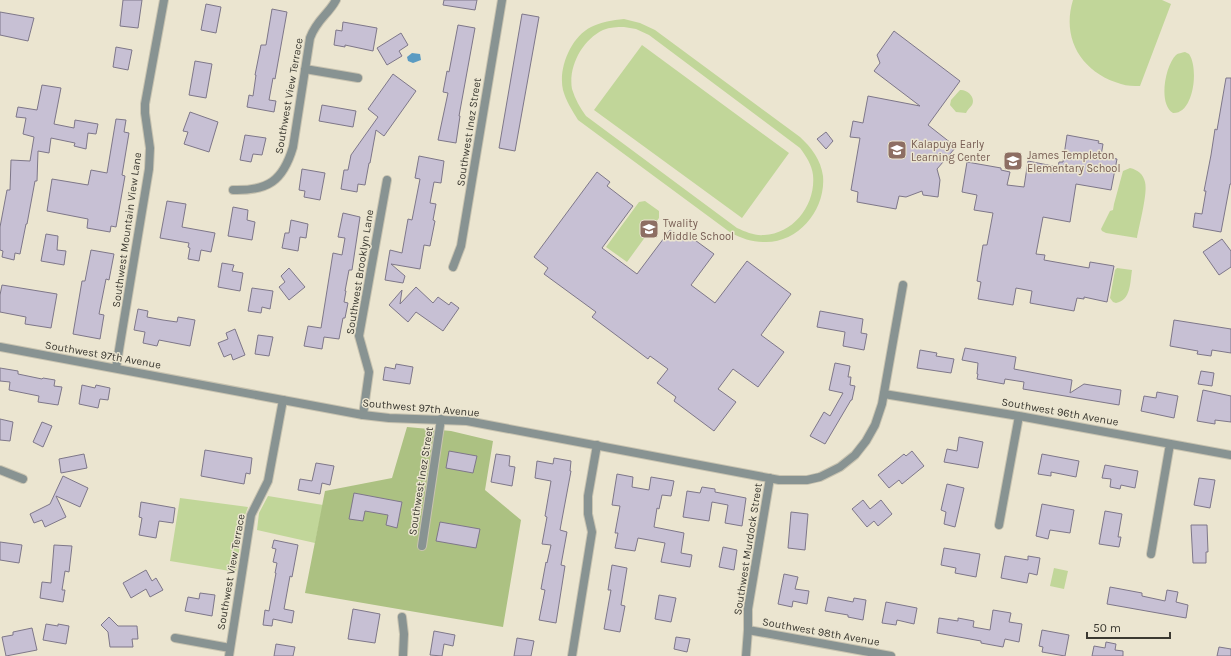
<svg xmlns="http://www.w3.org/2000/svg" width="1231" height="656" viewBox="0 0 1231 656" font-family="Karla,sans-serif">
<rect width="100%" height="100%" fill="#ebe5d0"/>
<path fill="#c1d699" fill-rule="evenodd" d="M1073 0H1162L1171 4 1140 86C1134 86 1127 86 1121 84 1082 73 1061 39 1073 0Z
M624 19 640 23 655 30 800 137C811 147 821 160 823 176 826 210 798 244 763 242 752 242 741 238 731 233L578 120C572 110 566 101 563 90 558 68 571 37 591 27 602 22 612 20 624 19ZM624 27 636 29 649 35 800 148C806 156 812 165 813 175 816 204 794 234 764 235 755 236 746 232 737 228L586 116C580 108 575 99 572 89 568 67 582 40 603 30 610 27 617 27 624 27Z
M642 45 789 153 742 218 594 110Z
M1185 52 1189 54C1199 68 1194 114 1173 113 1158 104 1165 66 1176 55 1178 53 1182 53 1185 52Z
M960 90C967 89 976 97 972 105 970 108 967 110 966 113L956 112 950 105 951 100Z
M1130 168C1138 170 1143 174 1145 182 1148 193 1139 226 1137 238L1106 233 1102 231 1101 229 1110 211 1113 210 1114 204 1123 171Z
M645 201 659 211V218L627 262 606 247 639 202Z
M1117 268 1132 270C1130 283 1131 300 1116 303L1113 302 1110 298 1115 270Z
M268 496 323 505 315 543 257 530 259 513Z
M180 498 248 507 244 518 236 572 170 561Z
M1054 568 1068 571 1064 589 1050 586Z"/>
<path fill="#acc182" d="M407 427 451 431 493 441 485 490 521 520 503 627 305 593 325 491 392 478Z"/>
<path fill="#5a9bc2" d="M412 53 420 54 421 60 413 63 408 61 407 57Z"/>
<path fill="#c7c0d4" stroke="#7e7789" d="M123 0H142L138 28 120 26Z
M444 0H477L475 10 443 5Z
M206 4 221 7 216 33 201 30Z
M272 9 287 12 275 79 273 78 269 100 276 101 274 112 247 107 249 95 253 96 256 75H255L261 45H266Z
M0 12 34 18 28 41 0 35Z
M522 14 539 17 515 151 499 148Z
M343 22 377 28 373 51 345 45V47L334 45 336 30 342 31Z
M458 25 475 28 459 116H460L456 143 438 140 448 93 443 92 447 71 449 72Z
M894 31 960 81 928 125 956 147 937 169 940 180 938 197 923 195 922 191 906 197 899 196 896 209 857 202 858 192 851 190 860 138 850 137 853 121 863 123 868 96 920 106 874 71 880 63 877 55Z
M401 33 408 45 399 51 402 56 387 65 377 48Z
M116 47 132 50 128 70 113 67Z
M195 61 212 64 206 98 189 95Z
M393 74 416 91 384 136 376 130 370 163H369L365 185 358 184 357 192 341 189 344 170H348L351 155 378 117 368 109Z
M1226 78H1231V184H1230L1221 232 1193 227 1195 213 1202 214 1206 191H1204L1211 155 1215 129 1217 130Z
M42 85 61 88 54 124 74 128 75 120 98 124 96 134 88 133 86 149 74 146 75 143 51 138 49 153 38 151 37 181H35L27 224H26L20 254 15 253 14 260 2 257 3 251 0 250V227L7 190H10L11 160 30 161 34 137 23 134 26 118 16 117 18 107 37 110Z
M322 105 356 111 353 127 319 121Z
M190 112 218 122 209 152 184 144 188 132 183 131Z
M116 119 126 120 124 132 129 133 122 175 125 176 116 227 111 226 110 232 87 228 88 219 47 211 52 179 88 185 91 170 107 173Z
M826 132 833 141 826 149 817 139Z
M245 135 266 138 262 155 253 154 251 162 240 160Z
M1067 135 1099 141 1098 143 1103 144 1101 156 1117 159 1111 190 1076 184 1070 222 1043 217 1036 254 1045 255 1044 260 1089 268 1090 262 1114 266 1107 302 1084 297V299L1077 298 1074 311 1030 303 1032 291 1016 288 1013 305 978 299 981 282 977 281 983 245H987L993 213 974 210 977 195 962 192 967 162 1001 168V170L1010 172 1007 185 1024 187 1028 161 1058 167 1059 162H1063Z
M419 156 444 161 441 183 434 182 430 203 436 204 433 220 435 221 430 246 424 245 420 269 391 264 405 276 403 283 385 280 390 250 402 253 408 219 412 220 420 179 415 178Z
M302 169 325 173 320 200 304 197 305 191 299 190Z
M597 172 610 182 607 186 633 206 602 248 637 274 670 230 684 241 688 235 714 254 691 285 715 303 747 261 791 294 761 335 784 352 758 387 733 369 718 389 736 402 714 431 674 401 676 397 657 383 668 369 650 356 648 359 592 317 596 312 544 274 548 268 534 257Z
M167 201 186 204 182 227 215 233 211 252 201 250 199 261 188 259 190 248 188 247 189 243 160 238Z
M233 207 248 210 247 220 255 222 252 240 228 236Z
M343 213 360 217 352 270H349L345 291H346L344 302 348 303 345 318H343L339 339 324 337 322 349 304 346 308 326 321 328 333 253 342 255 345 238 338 237Z
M291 220 308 224 306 238 300 237 298 251 282 248 285 233H289Z
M46 234 58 236 57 250 66 251 64 265 41 261Z
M1222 239 1231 251V267L1219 275 1203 252Z
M91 250 114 254 109 280 106 279 99 314 104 315 100 339 73 334 82 281H85Z
M222 263 234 265 232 271 243 273 240 291 218 287Z
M289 268 305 287 289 300 279 287 285 282 281 276Z
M2 285 57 294 51 328 25 324 26 317 0 312V295Z
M416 287 433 303 438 297 449 305 451 302 459 308 443 331 416 312 408 322 389 305 402 290 400 304Z
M252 288 273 291 270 309 262 307 261 313 248 311Z
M138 309 148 311 147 317 163 320 177 322 178 317 195 320 190 346 159 340 157 346 143 343 145 332 134 330Z
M820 311 863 319 861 333 867 334 864 350 843 346 845 332 817 327Z
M1174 320 1231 329V353L1212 350 1211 356 1197 354 1198 351 1170 346Z
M235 329 245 355 233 360 231 354 224 357 218 343 228 339 226 333Z
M258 335 273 337 269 356 255 354Z
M965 348 1016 357 1014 369 1072 380 1070 393 1084 384 1121 390 1119 405 1023 389 1024 382 1005 379 1004 384 977 379 978 374H977L978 363 962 360Z
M920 350 937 353 936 356 954 359 951 373 917 368Z
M835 363 850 366 848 377H851L850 385 855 386 852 400H851L825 444 810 436 824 412 830 416 843 393 829 390Z
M396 364 413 367 410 384 383 380 385 367 395 369Z
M0 368 18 371V374L42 379 43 378 55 380 54 386 62 387 58 405 38 402 39 396 9 390 10 382 0 381Z
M1201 371 1214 373 1212 386 1198 384Z
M82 385 95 388 96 385 110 388 108 400 100 399 98 408 79 404Z
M1203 390 1231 396V422L1215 420V424L1197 421Z
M1157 392 1178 396 1174 418 1141 411 1144 396 1156 398Z
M0 419 13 422 10 441 0 440Z
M42 422 52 426 43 447 33 442Z
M959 437 983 442 978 468 944 462 947 449 957 451Z
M205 450 252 458 250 474 246 473 244 484 201 476Z
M449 451 477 456 473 473 446 468Z
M912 451 924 466 902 484 899 480 889 488 878 475 904 454 906 456Z
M84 454 87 468 61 473 59 459Z
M496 454 510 456 509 466 515 467 512 486 491 482Z
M1042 454 1079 461 1076 477 1051 472V476L1038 474Z
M554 458 571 461 570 471H571L560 530 567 532 561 565 565 566 556 623 539 620 545 590 541 589 546 562 547 563 551 545 542 544 547 517 545 516 551 481 535 478 537 461 553 464Z
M316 463 334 466 330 485 322 483 320 494 298 490 300 479 312 481Z
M1105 465 1138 471 1135 488 1121 485 1120 489 1110 487 1111 479 1102 478Z
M617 474 633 477 632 487 649 490 651 477 674 481 671 496 662 495 659 509 657 508 654 527 684 533 681 553 692 555 690 567 661 562 665 543 638 538 635 551 615 548 618 533H615L620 506 612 505Z
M63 476 88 488 80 507 56 496 66 517 45 527 42 520 34 523 30 514 50 504Z
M1199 478 1215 480 1210 508 1194 505Z
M947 484 964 488 955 527 944 524 946 512 941 510Z
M702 487 715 489V492L746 498 742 526 725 523 728 505 712 502 709 521 683 517 687 491 700 493Z
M354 493 402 502 397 528 386 525 388 515 365 511 363 521 349 519Z
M863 500 870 509 881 500 892 514 878 526 874 521 867 527 852 509Z
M141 502 175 508 173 523 159 521 156 538 139 535 142 518 139 517Z
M1042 504 1074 510 1070 533 1050 530 1048 539 1036 536Z
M1105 511 1122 514 1118 537H1121L1119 547 1099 544Z
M791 512 808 514 805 550 788 548Z
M440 522 480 529 476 548 436 541Z
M1191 525H1207L1208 552H1206V563H1193Z
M274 540 298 545 292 577 290 576 284 609 294 611 292 623 273 619 272 626 263 625 265 610 269 611 276 573H275L277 563 273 562 276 549 272 548Z
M0 542 22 545 19 563 0 560Z
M54 545 72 546 69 572 65 571 62 590H65L63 602 40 598 42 582 51 583Z
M723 547 737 550 734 570 719 567Z
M944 548 980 554 976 577 955 573 956 568 941 565Z
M1005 556 1028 560V556L1040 558 1037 575 1029 573 1027 583 1001 578Z
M612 565 627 568 621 605 625 606 620 632 604 629 611 590H608Z
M146 570 152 581 156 578 163 590 150 597 146 589 131 598 123 583Z
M784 574 798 577 795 589 809 591 807 604 793 601 792 607 778 604Z
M1110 587 1142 593V596L1165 601 1167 590 1178 592 1176 602 1188 605 1186 618 1107 604Z
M200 593 215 595 212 616 185 611 188 597 199 599Z
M659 595 676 598 671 622 655 619Z
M828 597 853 602 854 598 866 600 863 620 848 617V615L825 611Z
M886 602 917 608 914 624 897 620 896 625 882 623Z
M353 609 380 614 375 643 348 639Z
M993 610 1011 613 1009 622 1022 624 1019 642 1005 639 1003 647 981 643V641L937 633 939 618 958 621V618L974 621 973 627 990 630Z
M109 617 118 626H137L138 639H132L133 647H110L108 632 101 625Z
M46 624 58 626V624L69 626 66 644 43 640Z
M32 628 37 650 6 656 2 637 13 635V632Z
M1042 630 1069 635 1065 656 1042 652 1043 647 1039 646Z
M434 631 455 635 453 646 444 644 442 656 430 655Z
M676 637 690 639 687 652 674 649Z
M517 638 534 641 531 656H514Z
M1106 642 1116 644 1115 650 1123 651V656H1092L1094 646 1105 648Z
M276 644 295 647 293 656H274Z
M1219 647 1231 649V656H1217Z"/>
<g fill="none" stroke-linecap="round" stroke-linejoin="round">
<defs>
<path id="minor" d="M305 69 358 78
M233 190C268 191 283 181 293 147L310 38C317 19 328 15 336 0
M453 267 461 246 502 0
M116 368 149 169 150 148 145 113V104L164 0
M884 394 1019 416 1231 455
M363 415 369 372 359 336 387 180
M0 470 23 479
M999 525 1019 416
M422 546 441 419
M1151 554 1170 444
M402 617 404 634 403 656
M175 638 230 648
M229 656 251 515 268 481 283 400
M572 656 592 532 588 514V496L597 445
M746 656 748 630"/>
<path id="tertiary" d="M0 347 363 415 389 418 467 421 779 480H807L820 477 840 467 855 455 866 441 875 425 882 404 903 285
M770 478 748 609V630L891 656"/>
</defs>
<use href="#minor" stroke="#c8c3b0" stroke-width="10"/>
<use href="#tertiary" stroke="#c8c3b0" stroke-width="10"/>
<use href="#minor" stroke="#889392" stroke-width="8"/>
<use href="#tertiary" stroke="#889392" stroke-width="8"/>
</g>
<defs>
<symbol id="school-square" viewBox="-11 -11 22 22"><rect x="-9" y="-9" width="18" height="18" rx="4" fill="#8d6e63" stroke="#ebe5d0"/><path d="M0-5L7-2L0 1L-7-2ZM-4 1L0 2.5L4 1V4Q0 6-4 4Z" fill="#fff"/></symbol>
</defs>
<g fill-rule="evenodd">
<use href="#school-square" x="886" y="139" width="22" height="22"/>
<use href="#school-square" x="1002" y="150" width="22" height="22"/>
<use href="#school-square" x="638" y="218" width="22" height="22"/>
</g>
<g text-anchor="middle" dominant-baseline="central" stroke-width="3" stroke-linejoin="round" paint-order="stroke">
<g font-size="11" fill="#3b3931" stroke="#ebe5d0">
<text transform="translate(289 96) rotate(-80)">Southwest View Terrace</text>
<text transform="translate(469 132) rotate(-81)">Southwest Inez Street</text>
<text transform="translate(127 230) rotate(-82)">Southwest Mountain View Lane</text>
<text transform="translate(360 272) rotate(-81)">Southwest Brooklyn Lane</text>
<text transform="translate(103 355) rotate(10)">Southwest 97th Avenue</text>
<text transform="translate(421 408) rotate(5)">Southwest 97th Avenue</text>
<text transform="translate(1060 412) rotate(10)">Southwest 96th Avenue</text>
<text transform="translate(421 481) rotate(-81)">Southwest Inez Street</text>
<text transform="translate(748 549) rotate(-81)">Southwest Murdock Street</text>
<text transform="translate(231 572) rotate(-80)">Southwest View Terrace</text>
<text transform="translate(821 632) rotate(10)">Southwest 98th Avenue</text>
</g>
<g font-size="11" fill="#785e54" stroke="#ebe5d0" text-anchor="start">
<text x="911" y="144">Kalapuya Early<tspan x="911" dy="13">Learning Center</tspan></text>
<text x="1027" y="155">James Templeton<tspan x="1027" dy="13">Elementary School</tspan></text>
<text x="663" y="223">Twality<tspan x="663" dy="13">Middle School</tspan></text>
</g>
</g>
<path d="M1087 632v6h83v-6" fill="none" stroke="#3b3931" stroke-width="2"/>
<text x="1093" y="632" font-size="12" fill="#3b3931" stroke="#ebe5d0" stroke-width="3" paint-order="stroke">50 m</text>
</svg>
